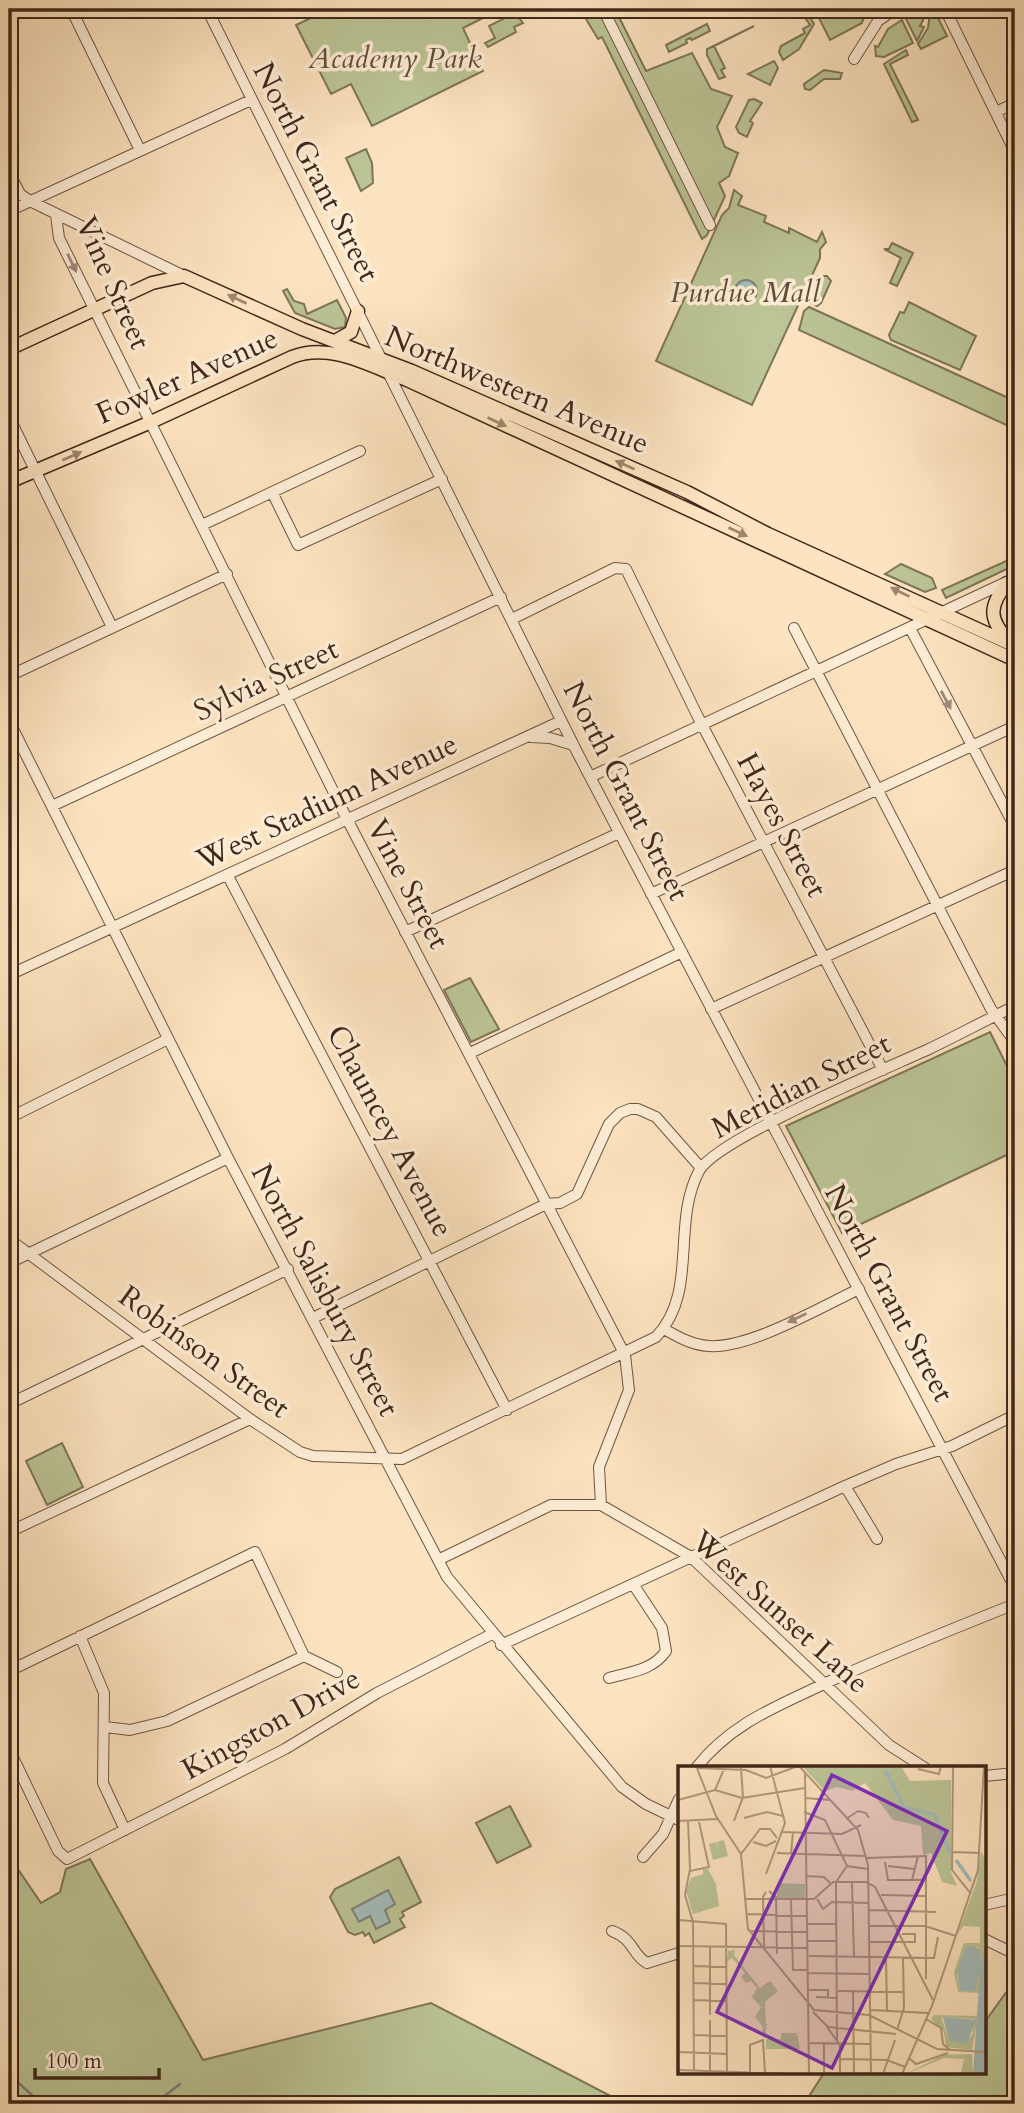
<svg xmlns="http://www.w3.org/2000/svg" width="1024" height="2113" viewBox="0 0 1024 2113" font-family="Cardo,serif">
<rect width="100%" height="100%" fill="#fde4c0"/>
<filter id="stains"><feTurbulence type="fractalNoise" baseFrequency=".00286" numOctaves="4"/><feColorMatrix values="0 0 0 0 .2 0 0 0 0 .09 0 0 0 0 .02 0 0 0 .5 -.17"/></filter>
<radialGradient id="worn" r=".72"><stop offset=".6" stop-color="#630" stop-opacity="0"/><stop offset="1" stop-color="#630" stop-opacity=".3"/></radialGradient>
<path fill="#bcc596" stroke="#7e7658" stroke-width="2" d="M330 9H501L463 28 483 71 372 126 351 84 331 94 296 25Z
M588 9H615L646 71 692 53 711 89 732 96 717 127 725 147 738 153 729 176 719 183 725 196 707 235 702 239 602 37 598 39 583 14Z
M799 9H805L814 24 799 49 783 60 779 52 781 46 805 33 803 29 810 25Z
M823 9H866L862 23 830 40 819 18Z
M924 9 927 12 920 26 924 27 917 41 906 19Z
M935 12 947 36 921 49 918 44 928 28 930 13Z
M515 13 523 23 514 27 516 32 488 47 485 43 495 38 489 26Z
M902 20 913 43 884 57 876 56 875 46 878 47 888 29Z
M707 24 710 31 692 40 690 38 686 40 687 43 669 52 666 45Z
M754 26 714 46 725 68 721 70 725 77 719 79 707 55V49Z
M906 50 908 55 890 64 918 120 912 122 884 64Z
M774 61 778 68 770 85 748 74Z
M824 70 842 73 840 79H824L810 90 805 89 804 84Z
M754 99 762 103 750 121 753 123 747 137 739 133 736 127 749 100Z
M366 149 372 163 373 183 361 191 346 158Z
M734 190 742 196 738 205 766 216 764 222 789 233V228L817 242 822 232 826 242 820 249V258L752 405 656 361 722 215 729 208Z
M892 243 913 253 897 286 890 283 901 258 884 249H889Z
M818 276H827L831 281 821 303 817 306 811 303 809 296Z
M287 289 294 301 304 304 307 314 337 300 346 318 345 327 335 329 295 313 283 291Z
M909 302 976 336 960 370 891 340 889 335 900 312 904 313Z
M809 307 1015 401V429L799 330 804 311Z
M1015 557V565L946 598 942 590Z
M901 564 932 578 936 588 925 592 885 574Z
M470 978 499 1029 471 1042 444 990Z
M990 1032 1015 1082V1151L842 1233 786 1126Z
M62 1443 83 1487 47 1505 26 1461Z
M510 1806 531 1846 497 1863 476 1823Z
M9 1856 41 1903 60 1892 66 1869 90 1859 203 2060 431 2003 626 2104H9Z
M399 1857 421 1902 402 1912 404 1916 400 1919 405 1927 374 1943 369 1933 365 1936 363 1932 355 1935 348 1932 330 1897 335 1889Z
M1015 1980V2104H804L824 2073H984V2023Z"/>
<path fill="#a4bcbc" stroke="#7c807b" stroke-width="2" d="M735 291a11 11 0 1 1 22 0a11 11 0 1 1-22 0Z
M388 1890 395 1904 385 1910 390 1922 376 1929 370 1916 359 1922 352 1909Z"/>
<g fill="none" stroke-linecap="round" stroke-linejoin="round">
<path stroke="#7c807b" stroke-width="2.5" d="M9 2069 14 2079 42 2104
M154 2104 180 2084"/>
<defs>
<path id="minor" d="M71 9 140 150
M207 9 577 752 1015 1588
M603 9 710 225
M945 9 1015 152
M854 59 878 21 895 9
M996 112 1015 103
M9 172 20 194 30 201 184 276
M9 211 251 100
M56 215 59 238 347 819 625 1355 629 1390 599 1467 601 1505
M9 417 112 627
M272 492 298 545 442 479
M202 525 360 451
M512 619 615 568 626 569 698 717 883 1070
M794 628 991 1009 1015 1042
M910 628 1015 827
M9 676 227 574
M9 721 228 1158 447 1577 622 1787 646 1804 679 1820
M531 737 550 738 573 745
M590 777 1015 578
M52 806 501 597
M228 876 507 1410
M651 894 1015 726
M405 932 619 833
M9 975 561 721
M711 1009 1015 870
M470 1053 682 952
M9 1118 168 1039
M9 1239 250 1419 300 1452 313 1456 402 1459 656 1337C699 1292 671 1224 699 1171 716 1139 888 1068 929 1049 958 1035 986 1020 1015 1006
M9 1263 228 1158
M313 1318 546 1204 560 1203 577 1194 609 1124 620 1113 630 1109H638L656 1117 701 1168
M664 1329C678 1337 692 1345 709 1346 749 1349 821 1307 859 1289
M9 1404 288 1269
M845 1486 877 1539
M9 1532 250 1419
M438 1560 551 1505H601L691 1557 889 1745 925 1768
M80 1636 104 1693 103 1783 125 1830
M501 1645 845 1486 896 1464 952 1446 1015 1415
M9 1671 255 1552 304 1656 337 1672
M609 1678C631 1672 653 1670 666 1651L662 1628 633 1584
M105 1727 130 1730 167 1721 304 1656
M9 1749 58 1851 67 1859 285 1749 377 1693 492 1634
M696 1768C731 1723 778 1706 828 1682 890 1654 952 1629 1015 1604
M984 1776 1015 1773
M643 1857 663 1834 679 1799
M984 1905 1015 1898
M612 1931C634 1939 632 1955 647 1963L679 1953
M984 1939 1015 1954"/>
<path id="major" d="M335 341 351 332 358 311
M9 349 152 283 184 276 302 329 412 371 687 492 768 534 1015 646
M9 482 151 422 292 357C331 342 370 366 407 380L1015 660
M1007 583C989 606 988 619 1009 641"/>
</defs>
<use href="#minor" stroke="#705643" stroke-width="12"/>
<use href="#major" stroke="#412719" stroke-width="15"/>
<use href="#minor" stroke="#feedd6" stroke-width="10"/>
<use href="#major" stroke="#fde4c0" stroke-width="12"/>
</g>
<defs><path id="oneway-solid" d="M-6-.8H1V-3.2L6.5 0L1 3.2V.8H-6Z" transform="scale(1.75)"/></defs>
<g fill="#a08a78">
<use href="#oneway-solid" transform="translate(72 263) rotate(64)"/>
<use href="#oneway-solid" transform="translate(946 700) rotate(62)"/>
<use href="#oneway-solid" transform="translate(797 1318) rotate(155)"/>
</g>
<g fill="#9f866c">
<use href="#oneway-solid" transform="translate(237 299) rotate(-155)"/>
<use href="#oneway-solid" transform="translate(497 422) rotate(25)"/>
<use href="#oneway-solid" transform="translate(72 456) rotate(-24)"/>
<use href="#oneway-solid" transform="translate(625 465) rotate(-156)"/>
<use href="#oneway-solid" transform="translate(738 532) rotate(25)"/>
<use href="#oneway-solid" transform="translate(900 592) rotate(-154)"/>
</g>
<g text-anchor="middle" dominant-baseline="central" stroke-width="7" stroke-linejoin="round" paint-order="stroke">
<g font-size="30" font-style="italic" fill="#604e38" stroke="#feedd6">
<text x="395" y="58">Academy Park</text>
<text x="745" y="292">Purdue Mall</text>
</g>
<g font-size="30" fill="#412719" stroke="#feedd6">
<text transform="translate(316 172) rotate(63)">North Grant Street</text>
<text transform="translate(113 283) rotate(66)">Vine Street</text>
<text transform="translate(187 376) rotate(-24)">Fowler Avenue</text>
<text transform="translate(517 390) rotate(23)">Northwestern Avenue</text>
<text transform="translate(266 680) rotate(-25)">Sylvia Street</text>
<text transform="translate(626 791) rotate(63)">North Grant Street</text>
<text transform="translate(327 802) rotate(-25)">West Stadium Avenue</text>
<text transform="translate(782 825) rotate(62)">Hayes Street</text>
<text transform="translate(408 884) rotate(62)">Vine Street</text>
<text transform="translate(801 1086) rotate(-27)">Meridian Street</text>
<text transform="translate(390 1131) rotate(62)">Chauncey Avenue</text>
<text transform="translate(325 1290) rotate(62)">North Salisbury Street</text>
<text transform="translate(889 1293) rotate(62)">North Grant Street</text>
<text transform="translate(204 1352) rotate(36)">Robinson Street</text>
<text transform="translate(780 1612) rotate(42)">West Sunset Lane</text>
<text transform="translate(271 1724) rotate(-29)">Kingston Drive</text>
</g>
</g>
<g transform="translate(678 1766)">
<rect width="308" height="308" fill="#fde4c0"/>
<path d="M124 0H223L232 15 273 14V106L279 120 264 116 253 87 245 89 243 60 215 54 187 17 174 25 159 21 147 25ZM46 74 50 90 35 94 31 78 38 76 40 83 39 76ZM303 85 308 95V171L303 197 301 181 287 183 279 210 282 225 297 226 302 201V227L280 226 276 206 286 177H302V161L285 160 279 169 299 115ZM25 103H30L38 118 41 140 15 148 8 125 13 112 25 108ZM99 117 127 118V133L99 132ZM57 184 56 189 82 222 92 215 100 225 87 236 88 258H93L88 259V272L83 270 85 261 77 251 83 241 74 231 79 222 73 215 68 217 63 211 67 207 54 192 49 196 50 185ZM256 249 300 250 294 284 268 281 266 266 253 253ZM263 251 296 253 295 267 291 273 271 275ZM103 267H119L122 283H88V273H103ZM294 288 295 308 283 307 286 293 266 292 228 308 265 289Z" fill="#bcc596" fill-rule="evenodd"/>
<path d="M308 173V308H295L302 204 297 226 282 225 279 205 287 183 294 180 302 183 303 196ZM265 251 298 254 289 278 271 275Z" fill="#a4bcbc"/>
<path fill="none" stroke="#a4bcbc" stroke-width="3.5" d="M207 4 226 41 257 49 272 87M278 94 293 115"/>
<path fill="none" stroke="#b2987d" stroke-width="2" d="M18 0 38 50 63 88 70 163 136 244 191 249 259 283 308 286M121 0 180 64 190 99 193 308M275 0 274 104 293 128M19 2 68 4 88 12 120 0M240 3 261 8 263 0M127 6 131 308M37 24 46 3M127 32 152 34M0 34 37 24 64 32 127 22M126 46 147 54 169 100 190 103M66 52 89 46 105 50M168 53 180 45 188 47 191 52M0 55 40 53M10 55 12 103 7 129 15 156 16 308M56 55 65 31 63 2M104 66 164 68 183 59M75 76 88 80 98 75M274 86 302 87M99 87 187 90M63 88 82 63H92L99 72M113 88 115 66M188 92 248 90V213M207 96 210 114H248M210 100 236 103M12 105 31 101 21 56M88 108 107 57 92 0M128 110 146 111 152 117M234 114 240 90M174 116 176 191M91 125 98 131 99 188M203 129 248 130M67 133H136L155 116H188L197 121 255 234M139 133 145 143 154 136 191 137M113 134 115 204H130M191 144 258 146M68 148 129 150M0 154 48 158 49 306M129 158H159M191 160H247L278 170M71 165 130 166M130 175H159M192 176H237V168H224M0 180 130 182M32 181V249M86 181 85 131 88 126M131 190 256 192 260 171M208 192 209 244M16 200 48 201M130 207 192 208M16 217 48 218M130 224H150V232M160 225 225 226M175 225 176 308M138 231 160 232M16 234 48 235M192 244 250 247M135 246 150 261 218 268M248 253 263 262 265 278 272 284M32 254V305M149 261 162 279V308M219 264 226 242 225 192M16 269 49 270M159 274 158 116 169 100M131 277 193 278M0 286 49 288M231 292 238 298 270 287M162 293 209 294 227 301M0 304 119 308M72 306V279L85 274 87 307M146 308V277M205 308 217 274M224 308 254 240 300 104 306 0"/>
<path fill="#7b2cbf" fill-opacity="0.15" stroke="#7b2cbf" stroke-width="3.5" d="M154 9 269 65 154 302 39 246Z"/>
<rect width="308" height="308" fill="none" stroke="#412719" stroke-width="3.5"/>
</g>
<rect width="1024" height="2113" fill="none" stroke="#fde4c0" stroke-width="35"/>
<rect x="10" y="10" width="1003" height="2092" fill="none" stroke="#412719" stroke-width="3.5"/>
<rect x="18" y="18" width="989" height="2078" fill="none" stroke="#412719" stroke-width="2"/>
<path d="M35 2068v10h124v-10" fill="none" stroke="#412719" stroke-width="3.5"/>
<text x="46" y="2068" font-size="21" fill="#412719" stroke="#feedd6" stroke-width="5" paint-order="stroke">100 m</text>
<rect width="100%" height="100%" filter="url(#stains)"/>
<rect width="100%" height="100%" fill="url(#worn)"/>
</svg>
